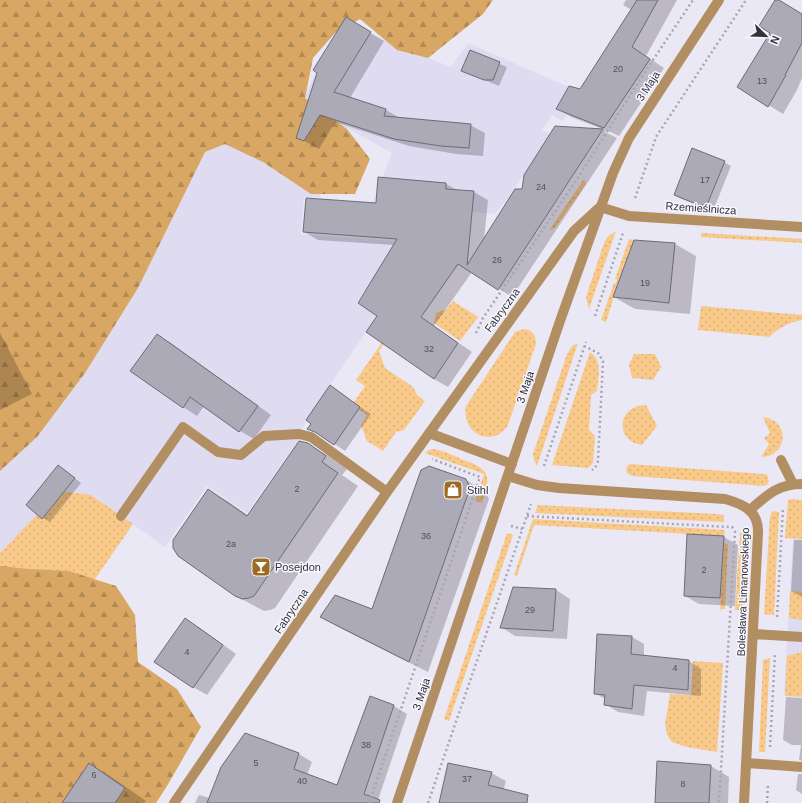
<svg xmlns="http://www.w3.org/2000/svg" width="802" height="803" viewBox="0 0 802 803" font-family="Helvetica,sans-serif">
<defs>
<pattern id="grass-dots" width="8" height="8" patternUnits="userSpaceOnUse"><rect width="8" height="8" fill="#f9c98a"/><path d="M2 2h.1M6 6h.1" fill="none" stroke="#d6ad78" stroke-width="1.8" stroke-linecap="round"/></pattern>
<pattern id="forest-firs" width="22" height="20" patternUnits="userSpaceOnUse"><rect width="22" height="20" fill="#d9a764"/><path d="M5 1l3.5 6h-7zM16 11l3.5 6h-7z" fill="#b18953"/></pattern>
</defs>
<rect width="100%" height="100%" fill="#ebe8f6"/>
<path fill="#dfdbf0" d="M344 24 451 67 468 43 580 92 562 110 568 114 562 121 552 115 542 130 553 135 540 150 507 200 494 214 372 203 392 153 300 102Z
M206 133 310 181 321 197H304L301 234 395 241 375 275 357 302 377 316 306 420 299 439 247 513 207 486 165 547 92 495 0 553V455Z
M793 539H802V695L784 694Z"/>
<path fill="url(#grass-dots)" d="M584 179 586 184 555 228 551 230 550 229Z
M616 231 589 309 586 297 604 243 608 236Z
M701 233 802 239V243L701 237Z
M629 239 635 240 624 268H623L606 322 601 320 614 283 615 284 617 280 615 279Z
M453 301 478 317 460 341 434 323 436 313 443 310 445 311Z
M701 306 802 315V320C789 322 779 328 769 337L698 330Z
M405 309 407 310 379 351 385 368 413 387 417 395 425 401 404 430 396 432 383 451 367 441 361 425 367 415 359 410 360 407 354 402 365 386 356 380Z
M524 329C532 330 536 335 536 344L508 425C493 449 461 434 466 406L515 332Z
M578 343 537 466 534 460 533 454 567 354 572 346Z
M590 352C603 361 598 377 597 391L591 395 589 430 595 436 593 463 588 468 552 465Z
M634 354H655L661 367 653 380 632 378 629 365Z
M646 405 657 426 642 445C615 442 616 406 646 405Z
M763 417C791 420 788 457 761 457L769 444 764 438 770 433Z
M434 449C444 451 453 455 461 459 490 469 492 475 482 503L475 501 484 474 425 453 429 450Z
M630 464 765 474 767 475 769 481 768 484 764 486 633 476 628 474 626 471 627 466Z
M60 491 91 495 133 524 0 717V553Z
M792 499 802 500V539L785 538 788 500Z
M538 505 716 514 724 515V522L535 513Z
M772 511 779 512 774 615 764 614 769 531 770 517Z
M533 519 725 530 724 536 534 525 517 576 514 575Z
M507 533 513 535 449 721 444 719Z
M740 533H745L746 537 742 610H735Z
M724 543 728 544 725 609H721L720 612Z
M790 591 802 592V620L789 618Z
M802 652V697L785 696 787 656Z
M770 658 765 752H759L763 660Z
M693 661 723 663 717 752 686 747 672 742 667 735 665 724 670 694 691 695Z"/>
<path fill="url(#forest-firs)" d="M0 0H493L483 14 428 58 397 50 360 19 335 33 313 58 305 98 347 129 370 159 355 194H311L263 162 225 144 205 152 138 288 85 373 37 437 0 471Z
M0 566 29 569 69 571 116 586 135 615 138 662 177 689 201 727 167 786 156 803H0Z"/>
<path fill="#0003" d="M626 0H677L646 56 664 68 619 136 606 130 605 132 617 138 512 297 472 272 434 326 472 352 448 387 434 379 368 332 379 316 394 245 318 240 304 232 377 204 379 178 446 184 459 191 474 192 488 200 484 240 523 190 556 127 605 130 571 117 557 108 581 91 632 10 623 5Z
M776 0 802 15V78L797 90 783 114 739 87 771 32Z
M346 18 384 41 350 98 386 110 400 118 470 125 485 133 483 156 456 154 409 146 335 122 319 149 297 137Z
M471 52 507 67 499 86 470 74Z
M724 162 731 166 713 211 682 199 675 195Z
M634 241 675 244 696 256 690 314 635 309 614 297Z
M0 333 32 394 0 410Z
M157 335 171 343 271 415 254 439 240 431 204 406 197 416 183 407Z
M330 387 371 414 345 451 323 436 308 429Z
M308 444 329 456 347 469 342 475 358 486 275 608 270 610 264 611 236 596 208 490 229 502 249 516Z
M59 466 81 483 50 522 43 518Z
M466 480 485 491 489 499 428 672 340 628 321 617 372 610Z
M688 535 724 537 738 545 735 606 699 604 685 596Z
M794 540H802V597L791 591Z
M556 590 570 599 567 639 515 636 501 627Z
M185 620 200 628 236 654 207 695 193 687Z
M632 637 644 644V657L689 661 701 669V696L647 691 644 716 618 712 605 704V699L595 693Z
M786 697 802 698V761L799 760 801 745H792L783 740Z
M370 698 394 706 407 714 377 803H195L199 795 210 798 245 735 299 754 312 762 307 775 337 786Z
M89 764 110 776 146 801 144 803H63Z
M711 766 729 777 728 803H656Z
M491 773 506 781 500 803H441Z
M798 774H802V794L796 790Z"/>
<path fill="#adaab8" stroke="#6d6b77" d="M637 0H658L632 47 650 59 604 128 556 109 569 86 580 89Z
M775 0H779L802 14V43L785 75H786L768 107 737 87 770 33 759 26Z
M346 17 371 32 334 92 386 109 384 116 471 124 469 148 441 146 394 139 320 115 304 141 296 138 317 73 313 70Z
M470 50 500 62 493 80H484L461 71Z
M555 126 603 129 498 290 458 264 421 317 458 343 434 379 366 332 377 316 358 303 397 239 303 232 306 198 376 203 378 177 446 183V189L474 191 467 265 515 189H522L524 175Z
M692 148 725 161 707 205H699L674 195Z
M634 240 675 243 669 303 613 297Z
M157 334 258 406 239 432 190 397 183 408 130 371Z
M330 385 360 407 334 445 315 432 307 429 311 424 306 420Z
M299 441 308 443 326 456 322 462 338 473 254 596 249 598 242 599 235 596 178 556 173 548V540L208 489 247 516Z
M58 465 75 478 42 519 26 505Z
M429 466 466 479 470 488 409 662 320 617 335 595 372 609 421 470Z
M687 534 724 536 720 598 684 596Z
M513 587 556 589 553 631 500 628Z
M185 618 223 645 193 688 154 662Z
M597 634 632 636 631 654 689 660 688 690 634 685 632 709 604 705 605 695 594 694Z
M370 696 394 705 364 794 380 800 379 803H207L221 767 245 733 299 753 294 769 337 785Z
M657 761 711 765 709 803H655Z
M89 763 125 788 115 803H62Z
M448 763 492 772 488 785 528 795 527 803H439Z"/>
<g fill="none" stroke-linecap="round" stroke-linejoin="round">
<path stroke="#a7a5af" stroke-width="2.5" stroke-dasharray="2 3" stroke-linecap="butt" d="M635 198 656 137 746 0
M595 316 623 233
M476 333 483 318 579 176 643 75 693 0
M584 346 598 353 603 361 598 461 595 468 592 470
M544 466 586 342
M527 516 729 527H732L735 532 719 803
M511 526 522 529
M777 617 783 508
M770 747 775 654
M369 803 480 477 432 459
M428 803 531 504
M767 803 768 784"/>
<path stroke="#b28f63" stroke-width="10" d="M600 207 629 216 802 227
M429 433 512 464
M781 460 793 484
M508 476 537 485 559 488 725 499C743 504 759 511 758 533L744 803
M750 510C767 495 778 484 802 484
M121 516 183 427 218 452 241 455 264 436 299 434 311 437 387 492
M754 634 802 637
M747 763 802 767
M174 803 387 492 574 231 599 208
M397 803 560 321 613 173 629 138 719 0"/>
</g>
<defs>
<symbol id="shop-square" viewBox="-11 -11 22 22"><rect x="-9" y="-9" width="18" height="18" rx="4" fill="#9d6c20" stroke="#f8f6ff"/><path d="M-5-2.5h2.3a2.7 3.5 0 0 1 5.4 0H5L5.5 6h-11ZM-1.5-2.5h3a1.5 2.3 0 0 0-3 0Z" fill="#fff"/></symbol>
<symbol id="bar-square" viewBox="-11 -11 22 22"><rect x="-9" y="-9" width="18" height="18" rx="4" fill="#9d6c20" stroke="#f8f6ff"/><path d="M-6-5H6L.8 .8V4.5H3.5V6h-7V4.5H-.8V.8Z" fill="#fff"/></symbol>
</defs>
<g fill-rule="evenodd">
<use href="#shop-square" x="442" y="479" width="22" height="22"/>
<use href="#bar-square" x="250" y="556" width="22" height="22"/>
</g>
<g text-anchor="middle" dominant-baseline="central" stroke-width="3" stroke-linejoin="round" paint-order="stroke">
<g font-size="9" fill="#514f56">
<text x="618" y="69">20</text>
<text x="762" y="81">13</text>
<text x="705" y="180">17</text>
<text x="541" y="187">24</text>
<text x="497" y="260">26</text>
<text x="645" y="283">19</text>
<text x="429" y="349">32</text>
<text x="297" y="489">2</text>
<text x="426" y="536">36</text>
<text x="231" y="544">2a</text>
<text x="704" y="570">2</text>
<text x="530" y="610">29</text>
<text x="187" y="652">4</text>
<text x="675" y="668">4</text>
<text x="366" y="745">38</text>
<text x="256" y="763">5</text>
<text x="94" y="775">6</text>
<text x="467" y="779">37</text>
<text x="302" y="781">40</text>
<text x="683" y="784">8</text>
</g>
<g font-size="11" fill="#323136" stroke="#f8f6ff">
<text transform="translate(648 86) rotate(-57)">3 Maja</text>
<text transform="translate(701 208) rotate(4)">Rzemieślnicza</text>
<text transform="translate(502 310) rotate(-54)">Fabryczna</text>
<text transform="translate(525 387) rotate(-71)">3 Maja</text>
<text transform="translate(743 592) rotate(-88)">Bolesława Limanowskiego</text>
<text transform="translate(291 611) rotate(-56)">Fabryczna</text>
<text transform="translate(421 694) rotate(-71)">3 Maja</text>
</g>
<g font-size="11" fill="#323136" stroke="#f8f6ff" text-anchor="start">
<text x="467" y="490">Stihl</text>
<text x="275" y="567">Posejdon</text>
</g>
</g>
<g transform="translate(766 36) rotate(113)" stroke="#f8f6ff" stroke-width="3" paint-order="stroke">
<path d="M0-3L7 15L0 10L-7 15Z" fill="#323136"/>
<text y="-6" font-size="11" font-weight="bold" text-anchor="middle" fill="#323136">N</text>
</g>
</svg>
